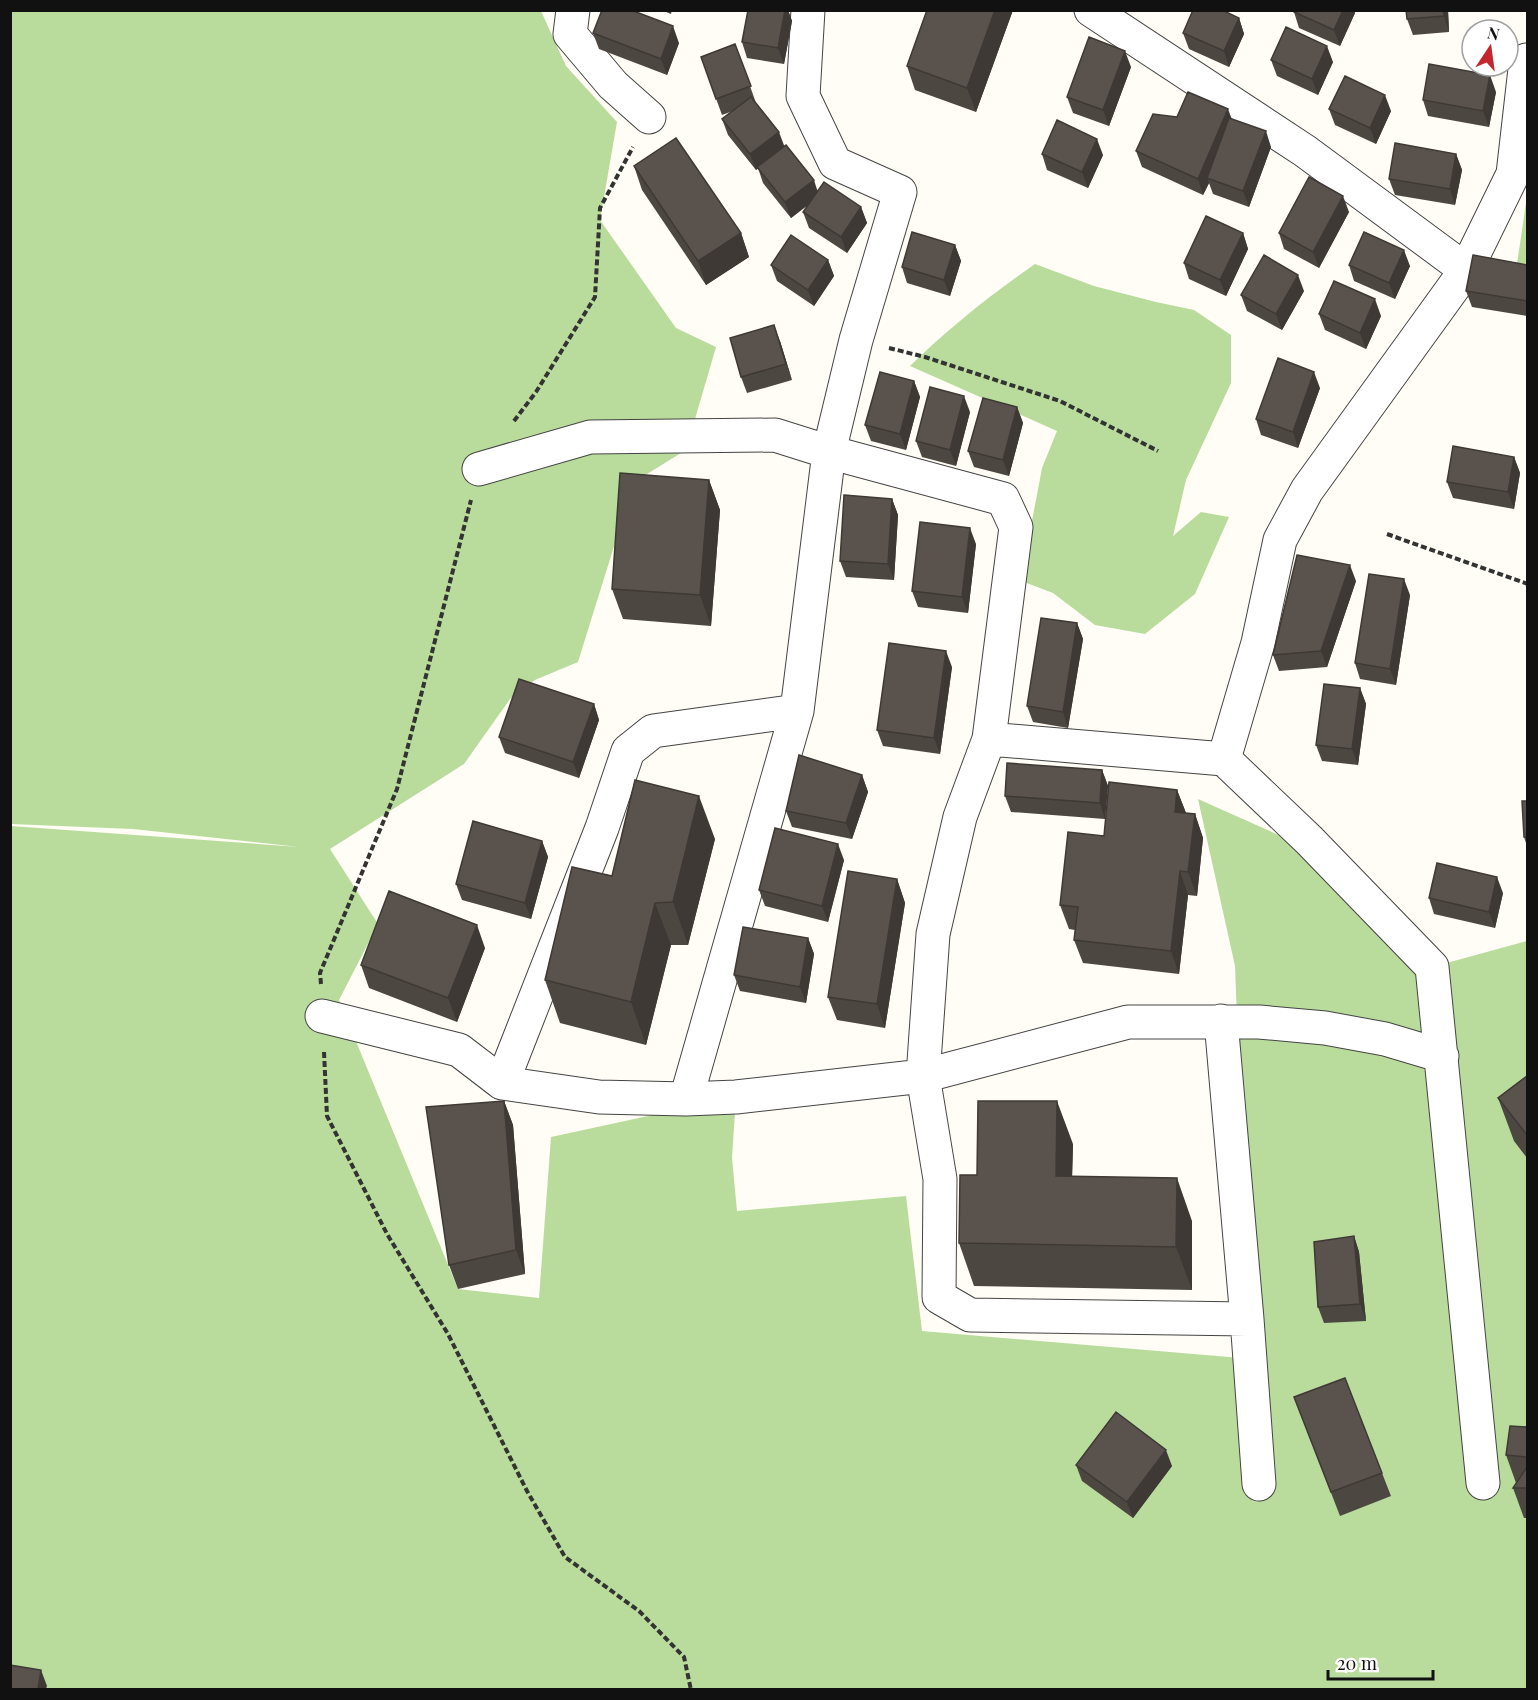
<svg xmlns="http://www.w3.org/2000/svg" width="1538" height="1700" viewBox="0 0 1538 1700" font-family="'Playfair Display',serif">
<rect width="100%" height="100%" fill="#fffdf5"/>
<path fill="#b9dc9c" d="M11 11H541L566 66 617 122 600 220 676 328 716 347 686 450 634 482 578 662 535 680 510 699 464 764 330 849 378 924 339 1000 458 1289 539 1298 551 1137 736 1097 732 1158 737 1211 906 1196 922 1331 1241 1358 1250 1357 1235 966 1198 799 1292 841 1432 967 1527 941V1689H11V826L299 847 133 829 11 824Z
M1527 196V270L1517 264Z
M1035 264 1094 286 1156 302 1194 310 1231 335V383L1186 480 1173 536 1201 512 1229 517 1195 594 1145 634 1095 625 1053 593 1024 582 1032 521 1042 468 1057 431 910 366C949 328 990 295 1035 264Z"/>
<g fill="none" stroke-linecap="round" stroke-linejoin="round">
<defs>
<path id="minor" d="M573 10 570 34 613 85 649 117
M1091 10 1305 151 1466 270
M479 469 590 437 775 435 829 452 1003 499 1016 527 989 739 960 817 933 934 923 1076 940 1179 939 1297 970 1315 1247 1319
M989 739 1224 759 1309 840 1432 967 1483 1483
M1224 759 1258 643 1280 540 1307 490 1466 270 1513 174 1526 60
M322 1016 459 1050 502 1083 599 1097 686 1099 736 1097 923 1076 1128 1022H1259L1325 1028 1385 1039 1442 1056
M1221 1021 1247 1319 1259 1484
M502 1083 602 828 628 751 653 731 797 711
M686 1099 797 711 829 452 856 340 900 192 835 163 803 96 808 10"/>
</defs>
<use href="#minor" stroke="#444" stroke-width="35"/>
<path stroke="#333" stroke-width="4" stroke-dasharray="6 3" stroke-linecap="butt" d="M889 348 925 357 1060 401 1158 451
M514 421 536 392 595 297 600 208 633 147
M1387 534 1528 584
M321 984 320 973 397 789 471 500
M324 1052 327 1116 387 1234 448 1334 527 1491 565 1557 639 1611 684 1657 691 1690"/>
<use href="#minor" stroke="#fff" stroke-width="33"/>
</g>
<path fill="#4d4742" d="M661 10H672L671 14Z
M748 10H788L792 21 784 64 747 58 742 42Z
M1013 10 976 112 915 90 907 66Z
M1294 10H1354L1355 13 1340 46 1299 28 1294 12Z
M1448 10 1449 32 1413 35 1407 19Z
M1239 18 1244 34 1229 67 1189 49 1183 33Z
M593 33 679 43 667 75 599 49Z
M735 44 756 103 784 146 818 191 861 207 867 223 847 253 809 228 803 212 808 205 791 218 763 183 758 168 756 170 728 135 722 119 733 111 722 115 701 57Z
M1271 60 1333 62 1318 95 1277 76Z
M1131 67 1109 126 1073 113 1067 97Z
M1496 92 1489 127 1428 116 1423 100Z
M1329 109 1391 111 1376 144 1335 125Z
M1177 117 1232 119 1271 147 1249 207 1213 194 1209 183 1203 195 1142 167 1136 151Z
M1042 154 1103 155 1088 188 1047 170Z
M1456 154 1462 170 1455 205 1395 195 1389 179Z
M634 166 741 233 749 257 706 285 642 190Z
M1349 212 1319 268 1284 249 1279 233Z
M1243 233 1248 249 1226 296 1189 279 1184 263Z
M955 245 961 261 950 296 907 283 902 267Z
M828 260 834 276 814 306 777 281 771 265Z
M1349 265 1410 266 1395 299 1354 281Z
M1527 265V316L1472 307 1466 291Z
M1304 291 1282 330 1247 311 1241 295Z
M1319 314 1381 316 1366 349 1325 330Z
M780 341 792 380 747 393 741 377Z
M914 381 920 397 906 450 871 441 865 425Z
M1320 388 1298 448 1261 435 1256 419Z
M1017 407 1023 423 1009 476 974 467 968 451Z
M970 412 956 466 922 457 916 441Z
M1514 457 1520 473 1514 509 1453 498 1447 482Z
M709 480 720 510 711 626 623 619 612 589Z
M892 499 898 515 894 580 846 577 840 561Z
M976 544 968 613 918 607 912 591Z
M1356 581 1327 667 1279 671 1273 655Z
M1410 595 1396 685 1360 679 1355 663Z
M1077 623 1083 639 1068 728 1033 722 1027 706Z
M952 667 940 754 883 746 877 730Z
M1360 688 1366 704 1358 765 1322 761 1316 745Z
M594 704 599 720 579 778 505 753 499 737Z
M1102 770 1108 786 1105 819 1011 812 1005 796Z
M862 775 868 792 852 839 792 827 786 811Z
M1177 790 1186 813 1195 814 1203 838 1197 896 1188 895 1179 974 1083 963 1074 940 1075 930 1069 929 1060 905 1104 836Z
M1527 801V846L1524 837Z
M715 839 688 945H671L646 1045 560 1023 545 980 612 876Z
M542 841 548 857 531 919 462 900 456 884Z
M844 860 828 922 765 906 759 890Z
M897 879 905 903 885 1028 837 1020 828 997Z
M1503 893 1495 928 1434 914 1429 898Z
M808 938 814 954 806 1003 740 991 734 975Z
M485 948 457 1022 369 988 361 965Z
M1527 1076V1158L1514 1141 1498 1098Z
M504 1101 513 1125 525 1274 458 1289 449 1265Z
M1073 1144 1072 1176 1192 1221V1290L974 1286 959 1243 977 1175Z
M1354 1236 1359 1252 1366 1321 1324 1323 1318 1307Z
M1294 1397 1382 1473 1391 1496 1340 1516Z
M1527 1427V1518H1524L1513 1488 1516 1483 1506 1455Z
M1076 1465 1172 1466 1133 1518 1082 1481Z"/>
<path fill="#3f3936" d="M785 10H788L792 21 784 64 778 48Z
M995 10H1013L976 112 967 88Z
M1343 10H1354L1355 13 1340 46 1334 30Z
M1443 10H1448L1449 32 1444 16Z
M1239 18 1244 34 1229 67 1224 51Z
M673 26 679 43 667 75 661 59Z
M1327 46 1333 62 1318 95 1312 79Z
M1125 51 1131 67 1109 126 1103 110Z
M1490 75 1496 92 1489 127 1483 111Z
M1385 95 1391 111 1376 144 1370 128Z
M1228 109 1234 125 1207 178 1209 183 1203 195 1198 179Z
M1266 131 1271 147 1249 207 1243 191Z
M779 132 785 148 756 170 750 154Z
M1097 139 1103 155 1088 188 1082 172Z
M1456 154 1462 170 1455 205 1450 189Z
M814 180 819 196 791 218 785 202Z
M1343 196 1349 212 1319 268 1313 252Z
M861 207 867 223 847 253 841 237Z
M741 233 749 257 706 285 698 261Z
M1243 233 1248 249 1226 296 1220 280Z
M955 245 961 261 950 296 944 280Z
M1404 250 1410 266 1395 299 1389 283Z
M828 260 834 276 814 306 808 290Z
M1298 275 1304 291 1282 330 1276 314Z
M1375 299 1381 316 1366 349 1360 333Z
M774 325 780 341 792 380 786 364Z
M1314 372 1320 388 1298 448 1293 432Z
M914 381 920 397 906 450 900 434Z
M964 396 970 412 956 466 950 450Z
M1017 407 1023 423 1009 476 1003 460Z
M1514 457 1520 473 1514 509 1508 492Z
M709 480 720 510 711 626 700 595Z
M892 499 898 515 894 580 888 564Z
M970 528 976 544 968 613 962 597Z
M1350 565 1356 581 1327 667 1321 651Z
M1404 579 1410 595 1396 685 1390 669Z
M1077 623 1083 639 1068 728 1063 712Z
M946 651 952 667 940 754 934 738Z
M1360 688 1366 704 1358 765 1352 749Z
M594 704 599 720 579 778 573 762Z
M1102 770 1108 786 1105 819 1100 803Z
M862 775 868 792 852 839 846 823Z
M1177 790 1186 813 1175 812Z
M699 796 715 839 688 945 673 902Z
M1195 814 1203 838 1197 896 1188 872Z
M542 841 548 857 531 919 525 903Z
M838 844 844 860 828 922 822 906Z
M1180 871 1188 895 1179 974 1171 951Z
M1497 877 1503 893 1495 928 1489 912Z
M897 879 905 903 885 1028 877 1004Z
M655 903 671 945 646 1045 631 1002Z
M477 925 485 948 457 1022 448 998Z
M808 938 814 954 806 1003 800 987Z
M504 1101 513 1125 525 1274 516 1250Z
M1057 1101 1073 1144 1071 1219 1056 1176Z
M1177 1178 1192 1221V1290L1176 1247Z
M1354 1236 1359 1252 1366 1321 1360 1304Z
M1166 1450 1172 1466 1133 1518 1127 1502Z
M41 1670 47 1686 46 1689H38Z"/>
<path fill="#5a524d" stroke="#3f3936" stroke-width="1.5" d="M602 10H631L673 26 661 59 593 33Z
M748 10H785L778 48 742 42Z
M927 10H995L967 88 907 66Z
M1193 10H1222L1239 18 1224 51 1183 33Z
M1294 10H1343L1334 30 1294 12Z
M1406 10H1443L1444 16 1407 19Z
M1286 27 1327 46 1312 79 1271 60Z
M1089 37 1125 51 1103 110 1067 97Z
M735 44 751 86 716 99 701 57Z
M1429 64 1490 75 1483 111 1423 100Z
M1345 76 1385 95 1370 128 1329 109Z
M1188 92 1228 109 1198 179 1136 151 1153 114 1177 117Z
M751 97 779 132 750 154 722 119Z
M1229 118 1266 131 1243 191 1207 178Z
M1057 120 1097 139 1082 172 1042 154Z
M676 138 741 233 698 261 634 166Z
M1395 143 1456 154 1450 189 1389 179Z
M786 145 814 180 785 202 757 167Z
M1309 177 1343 196 1313 252 1279 233Z
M824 182 861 207 841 237 803 212Z
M1206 216 1243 233 1220 280 1184 263Z
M912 232 955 245 944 280 902 267Z
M1364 232 1404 250 1389 283 1349 265Z
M791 235 828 260 808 290 771 265Z
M1264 255 1298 275 1276 314 1241 295Z
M1473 255 1527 265V301L1466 291Z
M1334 281 1375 299 1360 333 1319 314Z
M774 325 786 364 741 377 730 338Z
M1278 358 1314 372 1293 432 1256 419Z
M880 372 914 381 900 434 865 425Z
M930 387 964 396 950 450 916 441Z
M983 398 1017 407 1003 460 968 451Z
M1453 446 1514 457 1508 492 1447 482Z
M620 473 709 480 700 595 612 589Z
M844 495 892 499 888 564 840 561Z
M920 522 970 528 962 597 912 591Z
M1297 555 1350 565 1321 651 1273 655Z
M1369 574 1404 579 1390 669 1355 663Z
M1041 618 1077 623 1063 712 1027 706Z
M889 643 946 651 934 738 877 730Z
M519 679 594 704 573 762 499 737Z
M1324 684 1360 688 1352 749 1316 745Z
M799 755 862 775 846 823 786 811Z
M1007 763 1102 770 1100 803 1005 796Z
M635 780 699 796 673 902 655 903 631 1002 545 980 572 867 612 876Z
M1109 782 1177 790 1175 812 1195 814 1188 872 1180 871 1171 951 1074 940 1078 907 1060 905 1068 832 1104 836Z
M1522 801H1527V837H1524Z
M473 821 542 841 525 903 456 884Z
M775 828 838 844 822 906 759 890Z
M1437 863 1497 877 1489 912 1429 898Z
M848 871 897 879 877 1004 828 997Z
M389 891 477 925 448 998 361 965Z
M743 927 808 938 800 987 734 975Z
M1527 1076V1135L1498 1098Z
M504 1101 516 1250 449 1265 426 1107Z
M978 1101H1057L1056 1176 1177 1178 1176 1247 959 1243 960 1175H977Z
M1354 1236 1360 1304 1318 1307 1314 1242Z
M1345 1378 1382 1473 1331 1492 1294 1397Z
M1116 1412 1166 1450 1127 1502 1076 1465Z
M1510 1426 1527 1427V1457L1506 1455Z
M1527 1467V1488H1513Z
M10 1665 41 1670 38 1689H10Z"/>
<rect width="1538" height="1700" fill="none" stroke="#111111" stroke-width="24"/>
<g transform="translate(1490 48) rotate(13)"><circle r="28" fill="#ffffff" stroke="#a0a0a0" stroke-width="1.5"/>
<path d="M0-4.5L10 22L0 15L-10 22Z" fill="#c4262e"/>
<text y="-9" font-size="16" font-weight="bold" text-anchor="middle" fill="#111111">N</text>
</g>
<path d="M1328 1670v9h105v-9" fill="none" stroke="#111111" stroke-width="3"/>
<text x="1337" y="1670" font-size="18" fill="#111111" stroke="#ffffff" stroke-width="4.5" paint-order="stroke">20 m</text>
</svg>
